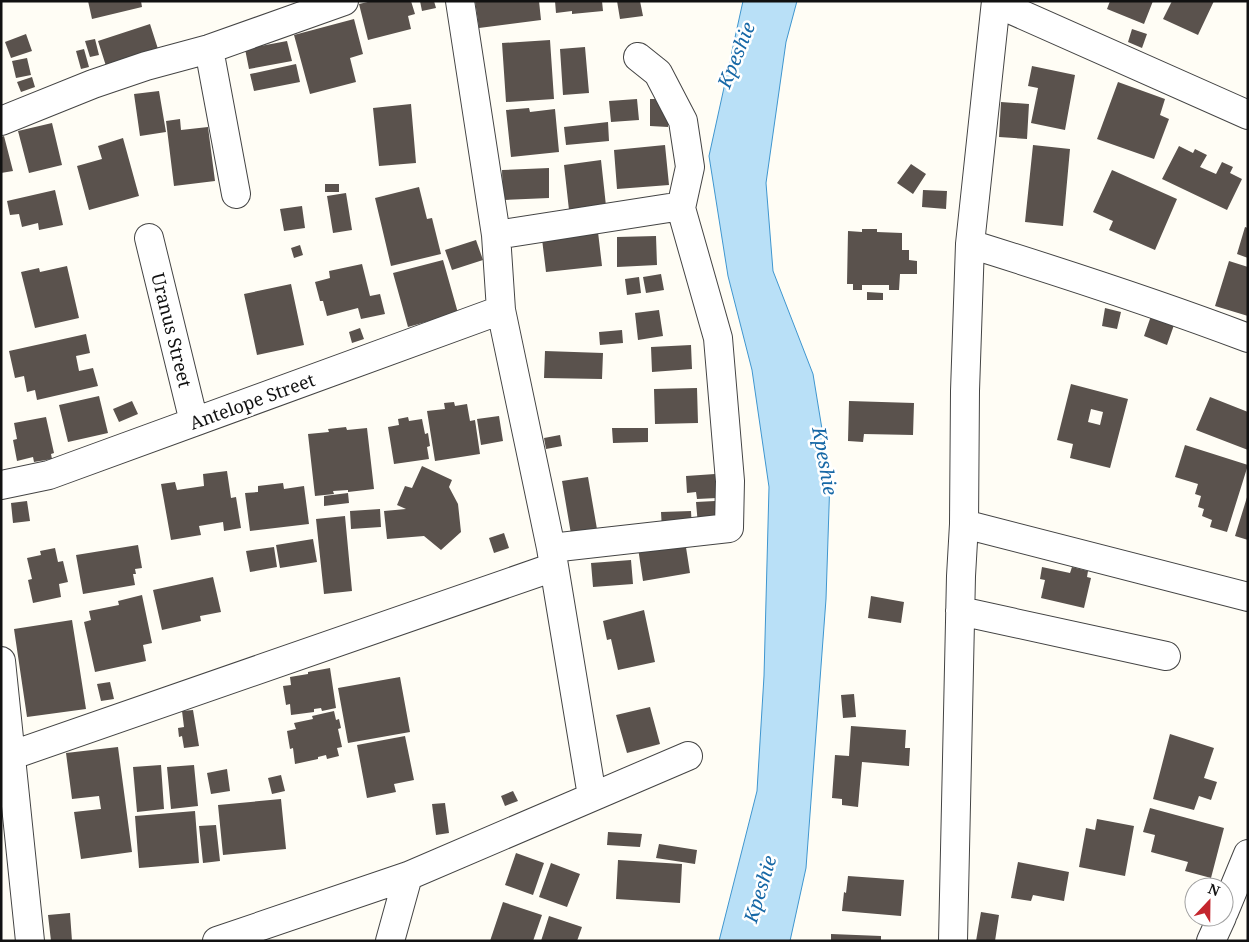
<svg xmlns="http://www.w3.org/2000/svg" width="1249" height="942" viewBox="0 0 1249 942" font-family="'Noto Serif',serif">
<rect width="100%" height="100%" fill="#fffdf5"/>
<path fill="#b9e0f7" stroke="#3f96cf" d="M743 1H797L786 42 766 183 773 271 813 374 830 478 826 599 806 868 790 941H719L757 791 764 676 769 487 752 370 728 276 709 156Z"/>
<path fill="#5a524d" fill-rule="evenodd" d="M88 1H141L142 7 92 19Z
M372 1H411L415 14 408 16 411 29 368 40 359 4Z
M420 1H434L436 8 422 11Z
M475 1H539L541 20 479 28Z
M555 1H602L603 11 572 14V11L556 13Z
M617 1H640L643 16 620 19Z
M1110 1H1153L1144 24 1107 9Z
M1172 1H1214L1198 35 1163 19Z
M354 19 363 54 350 58 356 82 310 94 294 35Z
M150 24 158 49 106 66 98 41Z
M1132 29 1147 34 1142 48 1128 42Z
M26 34 32 51 11 58 5 42Z
M95 39 99 55 90 57 85 41Z
M550 40 554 99 506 102 502 43Z
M287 41 292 61 249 69 245 49Z
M585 47 589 93 563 95 560 49Z
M84 49 89 67 81 69 76 51Z
M27 58 31 75 16 78 12 61Z
M296 64 300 82 254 91 250 74Z
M1032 66 1075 75 1065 130 1031 123 1038 88 1028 86Z
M32 77 35 87 21 92 17 82Z
M1118 82 1165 99 1160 115 1169 119 1154 159 1097 139Z
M159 91 166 132 140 136 134 94Z
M637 99 639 120 611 122 609 101Z
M650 99H669L668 127 650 126Z
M1001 102 1029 104 1027 139 999 137Z
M411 104 416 163 379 166 373 108Z
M529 108 530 112 555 109 559 152 511 157 506 110Z
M180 119 181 130 208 127 215 181 174 186 166 121Z
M608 122 609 141 566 145 564 127Z
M52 123 62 165 29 173 18 131Z
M4 136 13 171 1 173V137Z
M123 138 139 196 89 210 77 166 102 159 98 146Z
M665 145 669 185 617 189 614 150Z
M1033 145 1070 149 1063 226 1025 222Z
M1179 146 1193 153 1195 149 1207 155 1200 167 1216 174 1222 162 1233 167 1230 173 1242 179 1227 210 1162 179Z
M601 160 606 206 569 210 564 165Z
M911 164 926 174 913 194 897 183Z
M549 168V198L503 200 502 170Z
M1112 170 1177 199 1155 250 1109 230 1113 221 1093 212Z
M325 184H339V192H325Z
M419 187 427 219 432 218 441 254 391 266 375 198Z
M55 190 63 225 39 230 38 223 22 227 19 214 10 215 7 201Z
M923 190 947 191 946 209 922 207Z
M346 193 352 230 333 233 327 196Z
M302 206 305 228 284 231 280 209Z
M1245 227 1248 228V258L1237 254Z
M862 229H877V232L902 233V250H909V260L917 261V274H900L899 290H889V285H862V290H853V284H847L848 231 862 232Z
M598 232 602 266 546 272 542 239Z
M656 236 657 265 617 267V237Z
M476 240 483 260 452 270 445 250Z
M300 245 303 255 294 258 291 248Z
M443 260 458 313 408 327 393 273Z
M1229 261 1248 267V316L1215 306Z
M362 264 370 296 380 294 385 314 361 319 358 308 327 316 323 301H320L315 282 330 278 329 271Z
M67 266 79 318 35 328 21 272 39 268 40 272Z
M661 274 664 290 646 293 643 277Z
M639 277 641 293 627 295 625 279Z
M291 284 304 345 257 355 244 294Z
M867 292 883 293V300H867Z
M1105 308 1121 312 1117 329 1102 326Z
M659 310 663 336 638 340 635 313Z
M1151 316 1174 325 1167 345 1144 336Z
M360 328 364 339 352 343 349 332Z
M622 330 623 343 600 345 599 332Z
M86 334 90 353 76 356 79 371 93 368 98 386 37 400 35 390 27 392 24 376 15 378 9 351Z
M691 345 692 369 652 372 651 347Z
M545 351 603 353 602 379 544 378Z
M1071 384 1128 399 1110 468 1070 458 1073 444 1057 440ZM1091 409 1103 412 1100 425 1088 422Z
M697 388 698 423 655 424 654 389Z
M99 396 108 433 68 442 59 405Z
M1210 397 1248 412V450L1196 430Z
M132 401 138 414 119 422 113 409Z
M849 401 914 403 913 435 864 434 863 442 848 441Z
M454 402 455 406 467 404 470 421 475 420 480 454 435 461 427 411 445 409 444 403Z
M499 416 503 441 481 445 477 419Z
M46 417 54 453 51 454 52 459 34 462 33 457 17 461 13 440 17 439 14 423Z
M408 417 409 421 422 419 425 434 428 433 430 446 427 447 429 459 394 464 388 427 399 425 398 419Z
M346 427 347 430 367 428 374 489 348 492V490L333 491 334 494 315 496 308 434 329 432 328 429Z
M612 428H648V442L613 443Z
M560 435 562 446 546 449 544 438Z
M1185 445 1248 465 1227 532 1210 527 1212 520 1202 516 1204 509 1198 507 1201 496 1195 494 1198 484 1175 477Z
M422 466 452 480 449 487 458 504 461 532 441 550 424 536 387 539 384 511 406 509 397 505 405 486 412 488Z
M227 471 231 498 236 497 241 528 224 531 223 522 199 526 201 535 171 540 161 484 175 482 177 490 204 486 203 474Z
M715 474 717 498 697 499 696 492 687 493 686 476Z
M588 477 597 529 571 534 562 481Z
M283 483 284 489 304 486 309 524 250 531 245 493 258 492V486Z
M348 493 349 503 324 506V496Z
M1248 494V540L1235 536Z
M27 501 30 521 13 523 11 503Z
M715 501 716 524 698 525 696 502Z
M380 509 381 527 351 529 350 511Z
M691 511 692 529 662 530 661 512Z
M345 516 352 591 324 594 316 519Z
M504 533 509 548 494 553 489 538Z
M313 539 317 562 280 568 276 545Z
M685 541 690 573 643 581 638 548Z
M138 545 142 568 135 569 136 574H133L135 585 83 594 76 555Z
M274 547 277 567 250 572 246 551Z
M55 548 58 562 63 561 68 582 59 584 61 597 33 603 28 580 32 579 27 558 41 555 40 551Z
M631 560 633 584 593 587 591 563Z
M1042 567 1070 573 1072 567 1088 571 1087 577 1091 578 1084 608 1041 598 1045 580 1040 579Z
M213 577 221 612 200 616 201 621 162 630 153 590Z
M142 595 152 643 143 645 146 661 95 672 84 622 91 620 89 611 119 605 118 601Z
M871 596 904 602 901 623 868 618Z
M644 610 655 662 618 670 611 639 607 640 603 621Z
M72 620 86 709 27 717 14 629Z
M330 668 336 708 322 711 321 708 314 709V712L291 715 290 704 286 705 283 686 291 685 290 677 308 674V672Z
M400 677 410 732 348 743 338 688Z
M110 682 114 699 101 701 97 684Z
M854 694 856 717 843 718 841 695Z
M650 707 660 744 627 753 616 715Z
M193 710 199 746 184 748 182 736 179 737 178 728 184 727 182 711Z
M334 711 336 720 339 719 341 728 338 729 342 747 337 748 339 756 327 759 326 755 318 757V759L295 764 293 748 290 749 287 731 296 729 294 723 313 719 312 716Z
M851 726 906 730 905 748H910L909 766 862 762 858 807 842 805V799L832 798 835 755 849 756Z
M1170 734 1214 748 1204 778 1217 782 1211 800 1199 796 1194 810 1153 799Z
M405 736 414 780 394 784 396 792 367 798 357 745Z
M118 747 132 852 81 859 74 812 101 809 99 796 72 799 66 753Z
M161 765 164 809 137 812 133 767Z
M194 765 198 806 171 809 167 767Z
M227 769 230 791 211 794 207 773Z
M281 775 285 791 272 794 268 778Z
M513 791 518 801 505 806 501 796Z
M281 799 286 849 223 855 218 805Z
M445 803 449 833 436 835 432 804Z
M1150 808 1224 828 1211 878 1185 871 1188 862 1151 852 1155 835 1143 832Z
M195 811 199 863 139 868 135 816Z
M1097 819 1134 826 1125 876 1079 867 1086 828 1095 830Z
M216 825 220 861 203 863 199 826Z
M608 832 642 834 640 847 607 845Z
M659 844 697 850 695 864 656 858Z
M516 853 544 863 533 895 505 885Z
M618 860 682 864 680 903 616 899Z
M1018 862 1069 872 1064 901 1033 895 1031 901 1011 898Z
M551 863 580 874 567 907 539 897Z
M848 876 904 880 901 916 842 911 844 892 846 893Z
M503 902 542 915 533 941H490Z
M981 912 999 915 995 941H976Z
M70 913 72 941H51L48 915Z
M549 916 582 927 577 941H541Z
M831 934 881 936V941H831Z"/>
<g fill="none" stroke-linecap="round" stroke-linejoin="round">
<defs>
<path id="minor" d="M460 1 496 235 501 310 551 548 592 796
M996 3 1248 115
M209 49 236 194
M1 121 93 84 146 66 209 49 344 1
M496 235 669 208H681
M149 238 194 422
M970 244C1063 273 1156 303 1248 338
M1 485 49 475 501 310
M964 524 1248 597
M551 548 729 528 730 481 718 338 681 208 690 167 683 121 658 73 638 57
M960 611 1166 656
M1 661 30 941
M1 759 554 567
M1224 912 1248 854
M217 941 408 876 688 756
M390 941 408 876
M953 941 961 576 964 524 965 391 970 244 996 1
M1211 941 1222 917"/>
</defs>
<use href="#minor" stroke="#444" stroke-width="30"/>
<use href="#minor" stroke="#fff" stroke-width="28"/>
</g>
<g text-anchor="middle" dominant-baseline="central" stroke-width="5" stroke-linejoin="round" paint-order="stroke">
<g font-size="18" fill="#111" stroke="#fff">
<text transform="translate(172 330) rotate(76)">Uranus Street</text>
<text transform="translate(252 401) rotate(-20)">Antelope Street</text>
</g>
<g font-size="19" font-style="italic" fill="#1768a6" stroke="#fff">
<text transform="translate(736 55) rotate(-68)">Kpeshie</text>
<text transform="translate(825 461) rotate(80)">Kpeshie</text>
<text transform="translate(760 889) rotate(-73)">Kpeshie</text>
</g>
</g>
<rect width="1249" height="942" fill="none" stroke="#111111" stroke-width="5"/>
<g transform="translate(1209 902) rotate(22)"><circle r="24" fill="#ffffff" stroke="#a0a0a0"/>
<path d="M0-4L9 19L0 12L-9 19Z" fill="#c4262e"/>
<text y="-8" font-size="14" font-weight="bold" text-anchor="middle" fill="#111111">N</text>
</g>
</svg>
